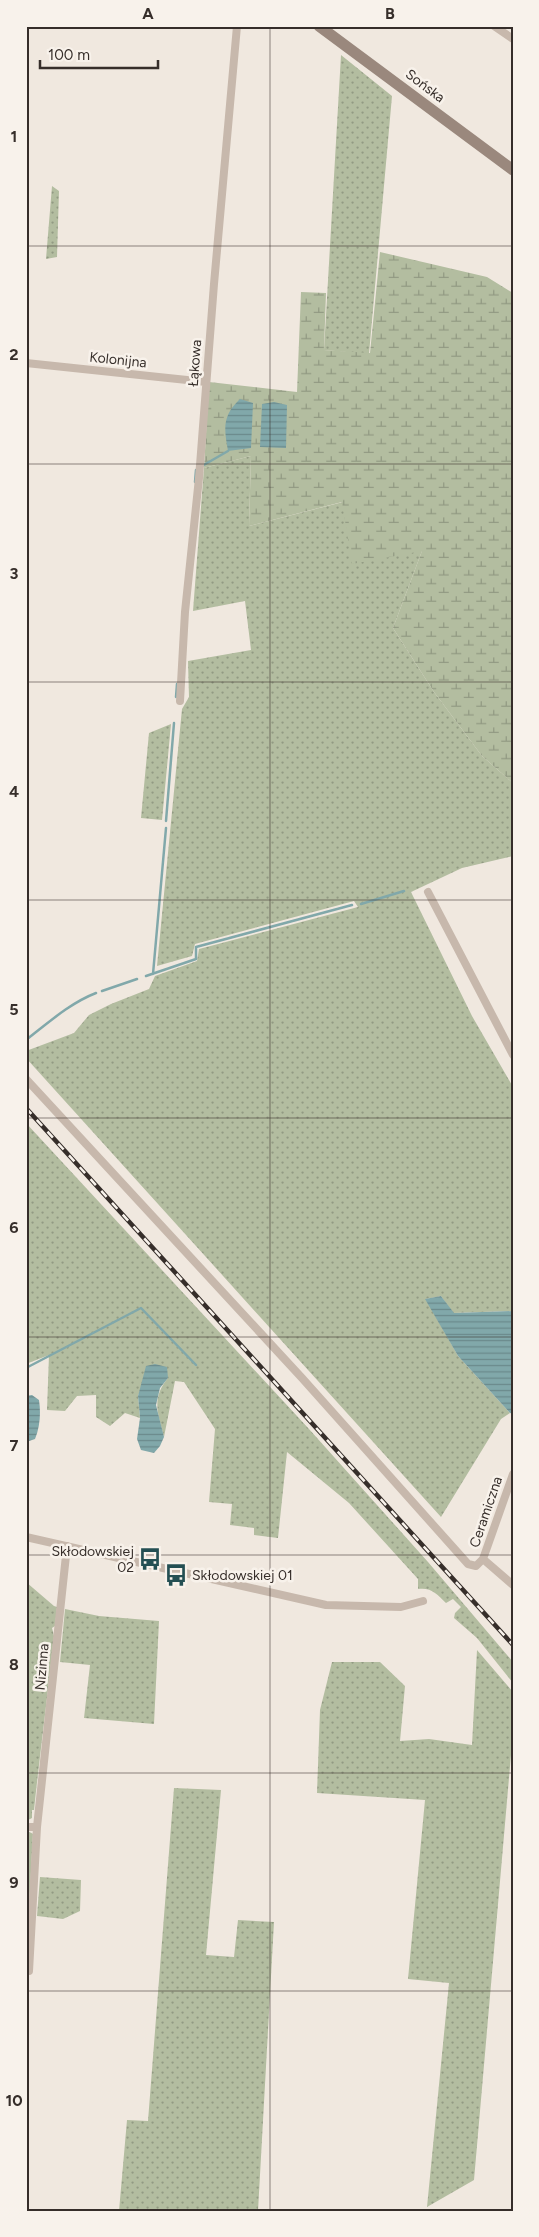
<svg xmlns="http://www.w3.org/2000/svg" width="539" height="2237" viewBox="0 0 539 2237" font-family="Figtree,sans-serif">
<defs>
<pattern id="grass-dots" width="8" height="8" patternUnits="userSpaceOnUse" patternTransform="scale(1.25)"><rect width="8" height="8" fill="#b3bda0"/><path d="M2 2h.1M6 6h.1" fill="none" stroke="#929a83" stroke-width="1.8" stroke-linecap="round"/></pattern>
<pattern id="wetland-marsh" width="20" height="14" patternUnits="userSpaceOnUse" patternTransform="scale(1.25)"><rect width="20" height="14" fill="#b3bda0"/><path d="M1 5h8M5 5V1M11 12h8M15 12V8" fill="none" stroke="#929a83"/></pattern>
<pattern id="water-rules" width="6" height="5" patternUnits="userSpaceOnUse" patternTransform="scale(1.25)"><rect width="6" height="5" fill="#81a8aa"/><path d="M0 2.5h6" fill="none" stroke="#6a898b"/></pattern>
</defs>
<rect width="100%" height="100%" fill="#f0e8df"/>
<path fill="url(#grass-dots)" d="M341 55 392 96 369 354 324 350Z
M52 186 59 191 57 257 46 259Z
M251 456 249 526 343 502 422 551 393 628 434 692 482 756 513 783V856L462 868 411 892 472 1016 513 1087V1311L453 1313 441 1296 426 1299 458 1356 510 1413 501 1419 441 1517 26 1058V1051L74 1033 89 1015 111 1004 149 989 155 976 197 961 199 949 358 907 354 901 195 944 192 956 157 966 182 709 189 697 188 661 251 650 245 601 193 611 204 468Z
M171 724 162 820 141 818 149 733Z
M26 1123 309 1429 428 1562 513 1662V1683L477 1638 454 1618 455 1613 461 1607 453 1599 446 1603C437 1594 431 1587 418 1589V1579L349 1503 287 1452 278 1538 254 1535V1528L230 1525 232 1504 209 1502 215 1429 184 1382 175 1381 164 1437C158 1413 151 1399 168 1378L143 1382 138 1396 140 1418 125 1413 110 1426 96 1417V1395L77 1396 65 1411 47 1410 49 1355 26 1364Z
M26 1582 54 1606 57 1607 55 1626 52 1628 54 1636C48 1694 40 1752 34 1810H32V1818L26 1821Z
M65 1609 99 1616 159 1621 154 1724 84 1718 90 1665 60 1662Z
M477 1650 513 1692V1732L474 2180 427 2207 449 1983 408 1979 425 1800 317 1793 320 1710 332 1662H380L405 1686 400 1741 429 1739 472 1745Z
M174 1788 221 1790 206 1955 234 1957 238 1920 274 1922 258 2211H119L127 2120 148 2121Z
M26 1830 33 1834 28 1928H26Z
M40 1877 81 1880 80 1911 63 1919 37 1916Z"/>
<path fill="url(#wetland-marsh)" d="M380 252 487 277 513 293V783L482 756 434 692 393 628 422 551 352 564 342 502 249 526 251 456 204 468 209 382 297 392 301 292 326 293 324 350 370 353Z"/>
<path fill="url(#water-rules)" d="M240 399 253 403 251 448 228 451C224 428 222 416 240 399Z
M274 402 287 405 286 448 260 447 262 404Z
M441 1296 454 1313 513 1311V1414L510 1413 458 1356 425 1299Z
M155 1364 167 1367 168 1378 160 1388 156 1405 164 1437 160 1446 154 1453 141 1450 137 1439 140 1418 138 1396 146 1366Z
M32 1395 39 1400C41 1413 40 1427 35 1439L29 1441 26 1440V1396Z"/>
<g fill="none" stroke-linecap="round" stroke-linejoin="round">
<path stroke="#81a8aa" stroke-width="2.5" d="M202 466 228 451
M195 482 196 470
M176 697 177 684
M166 821 174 723
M361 904 404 891
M153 974 166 828
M146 976 196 959V947L352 905
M102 991 137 979
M26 1040C48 1023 70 1003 96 993
M26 1368 141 1308 196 1365"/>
<path stroke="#c7b8ac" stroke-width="8" d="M494 26 513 39
M26 363 206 382
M180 701 185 612 199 478 214 284 237 26
M428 892 513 1055
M26 1079 302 1378 468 1564 476 1566 483 1559 513 1474
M26 1537 326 1605 401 1607 423 1601
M483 1559 513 1585
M26 1827H37
M29 1971 37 1827 67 1546"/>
<path stroke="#9a887d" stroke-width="11" d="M319 26 513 170"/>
<defs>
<path id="rail" d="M26 1108 513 1645"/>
</defs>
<use href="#rail" stroke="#362e2a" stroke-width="4.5"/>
<use href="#rail" stroke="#f8f2eb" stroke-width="2.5" stroke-dasharray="8" stroke-linecap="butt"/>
</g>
<path fill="none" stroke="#362e2a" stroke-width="1" stroke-opacity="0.55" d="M270 26V2211M26 246H513M26 464H513M26 682H513M26 900H513M26 1118H513M26 1337H513M26 1555H513M26 1773H513M26 1991H513"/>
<defs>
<symbol id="bus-bare" viewBox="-9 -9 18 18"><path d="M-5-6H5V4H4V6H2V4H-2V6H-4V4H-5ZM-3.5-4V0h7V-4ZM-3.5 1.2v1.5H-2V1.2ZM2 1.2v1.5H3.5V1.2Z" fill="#244f53" stroke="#f8f2eb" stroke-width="2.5" paint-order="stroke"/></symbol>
</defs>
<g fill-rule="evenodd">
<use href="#bus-bare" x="134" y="1543" width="32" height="32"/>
<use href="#bus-bare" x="160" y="1559" width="32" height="32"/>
</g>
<g text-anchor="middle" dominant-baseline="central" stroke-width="5" stroke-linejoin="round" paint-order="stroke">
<g font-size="14" fill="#362e2a" stroke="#f8f2eb">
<text transform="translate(425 86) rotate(37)">Sońska</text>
<text transform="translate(118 360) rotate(6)">Kolonijna</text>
<text transform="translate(195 363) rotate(-86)">Łąkowa</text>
<text transform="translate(486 1512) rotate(-71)">Ceramiczna</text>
<text transform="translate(42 1667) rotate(-85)">Nizinna</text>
</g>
<g font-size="14" fill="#362e2a" stroke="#f8f2eb" text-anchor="end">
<text x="134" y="1551">Skłodowskiej<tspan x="134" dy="16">02</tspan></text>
<text x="192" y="1575" text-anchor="start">Skłodowskiej 01</text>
</g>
</g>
<rect width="539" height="2237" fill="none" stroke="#f8f2eb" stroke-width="55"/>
<path d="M40 60v8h118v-8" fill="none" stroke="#362e2a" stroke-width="2.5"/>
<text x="48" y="60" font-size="15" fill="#362e2a" stroke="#f8f2eb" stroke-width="4" paint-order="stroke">100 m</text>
<rect x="28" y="28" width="484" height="2182" fill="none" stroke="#362e2a" stroke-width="2"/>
<g font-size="16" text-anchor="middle" font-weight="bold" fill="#362e2a">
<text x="148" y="19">A</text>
<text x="390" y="19">B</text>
<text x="14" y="142">1</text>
<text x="14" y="360">2</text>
<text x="14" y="579">3</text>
<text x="14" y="797">4</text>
<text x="14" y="1015">5</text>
<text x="14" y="1233">6</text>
<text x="14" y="1451">7</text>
<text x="14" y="1670">8</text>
<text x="14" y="1888">9</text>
<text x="14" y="2106">10</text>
</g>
</svg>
